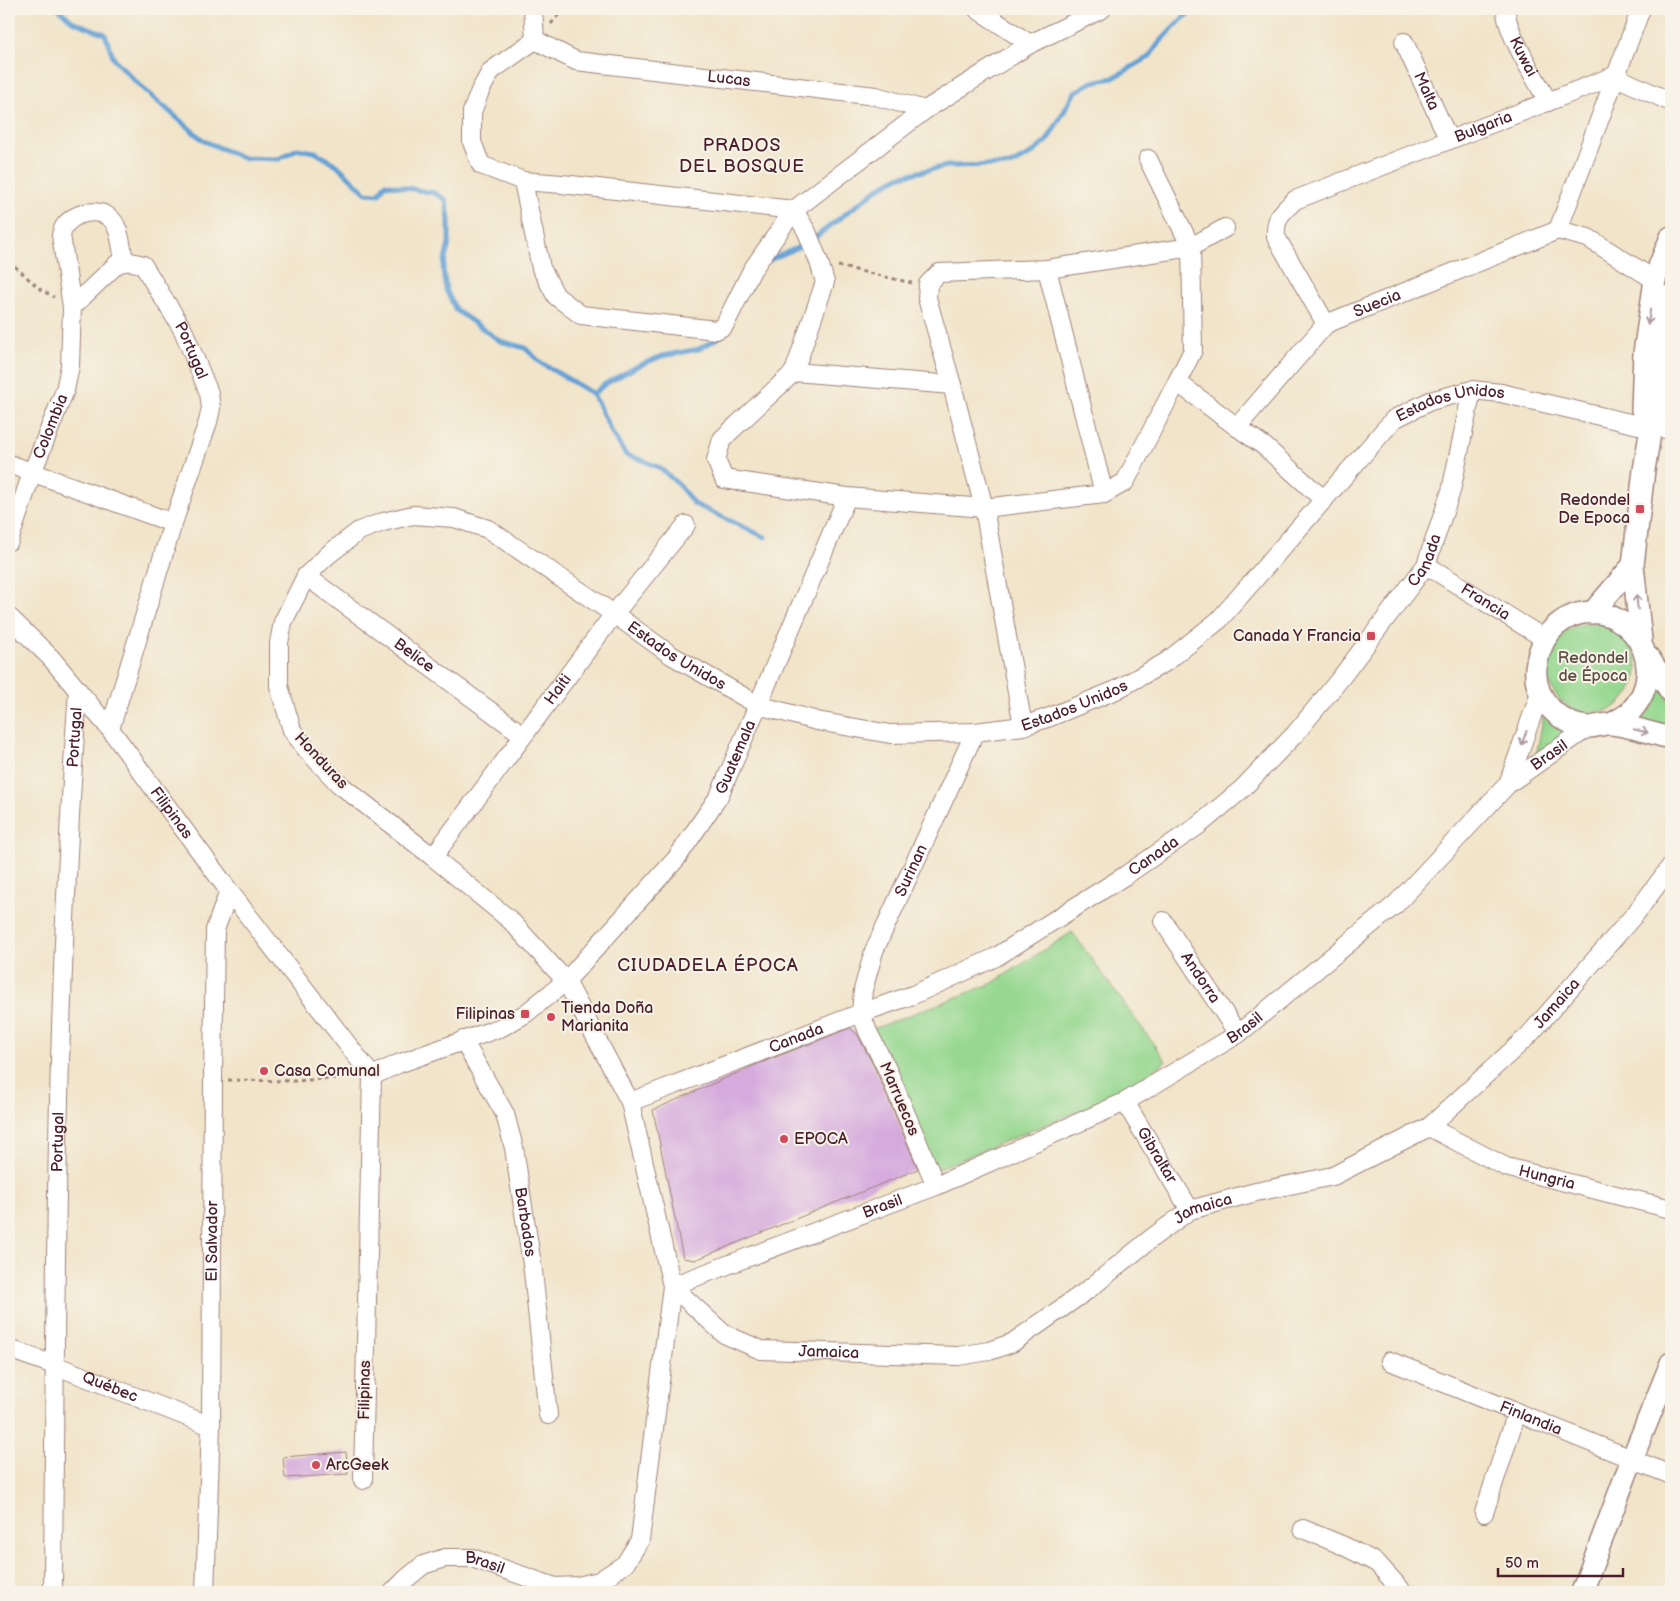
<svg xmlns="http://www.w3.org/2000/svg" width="1680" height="1601" viewBox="0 0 1680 1601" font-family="'Balsamiq Sans',sans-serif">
<rect width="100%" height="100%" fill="#f7f3e8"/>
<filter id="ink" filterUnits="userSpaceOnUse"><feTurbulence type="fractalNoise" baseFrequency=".02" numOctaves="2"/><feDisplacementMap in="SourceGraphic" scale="10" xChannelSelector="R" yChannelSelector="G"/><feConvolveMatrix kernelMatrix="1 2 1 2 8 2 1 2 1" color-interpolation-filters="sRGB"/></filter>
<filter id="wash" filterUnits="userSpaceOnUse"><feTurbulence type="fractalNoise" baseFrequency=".0096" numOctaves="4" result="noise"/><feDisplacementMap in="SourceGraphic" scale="20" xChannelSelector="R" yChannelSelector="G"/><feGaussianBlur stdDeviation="1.12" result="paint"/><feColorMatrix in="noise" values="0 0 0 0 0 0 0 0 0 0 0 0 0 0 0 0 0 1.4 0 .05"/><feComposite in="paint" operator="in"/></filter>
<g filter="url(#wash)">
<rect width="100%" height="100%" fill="#f1e4c9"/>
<path fill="#96d890" stroke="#707c5e" d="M1547 668a45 45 0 1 1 90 0a45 45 0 1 1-90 0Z
M1660 685 1671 705V728L1634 722C1653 711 1655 707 1660 685Z
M1544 714C1552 726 1560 729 1574 732L1536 756Z
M1072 932 1166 1061 1118 1095 935 1170 873 1029 991 984Z"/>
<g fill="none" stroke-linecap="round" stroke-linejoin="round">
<path stroke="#63a1d5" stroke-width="5" d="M59 9 72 21 105 34 114 59 141 87 204 141 243 158 279 159 297 149 315 152 337 165 366 193 379 194 385 184 434 193 446 200 449 220V243L443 269 446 290 456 310 500 341 525 348 541 363 593 394 605 384 638 366 662 356 699 349 721 336
M765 262 808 243 880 187 901 176 947 166 1010 165 1031 154 1047 141 1075 92 1092 82 1113 78 1149 57 1159 43 1184 17 1197 9
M593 394 612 433 626 455 642 460 660 468 679 485 694 504 765 537"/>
</g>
<g id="blocks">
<path fill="#d5aadd" d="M850 1028 858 1035 878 1075 918 1169 695 1260 683 1258 653 1110 753 1066Z
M346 1452 348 1474 285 1478 283 1457Z"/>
</g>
</g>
<g filter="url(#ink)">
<use href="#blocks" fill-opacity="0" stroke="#9e827a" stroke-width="1"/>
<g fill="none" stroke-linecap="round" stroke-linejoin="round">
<defs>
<g id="minor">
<path d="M533 9 535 40 491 71 480 91 472 112V142L481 165 523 181 562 184 794 210 925 110 1030 44 1102 9"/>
<path d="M977 9 1030 44"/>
<path id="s1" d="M1506 9C1504 29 1538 82 1548 102"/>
<path id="s2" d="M535 40 576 61 876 96 925 110"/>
<path id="s3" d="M1404 42 1449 140"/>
<path d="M1148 159 1191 247 1193 350 1177 382"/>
<path d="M523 181 541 268 556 296 581 315 716 330 724 326 752 270 794 210 807 232 819 262 825 282 794 372 722 439 716 460 724 479 847 497 984 508 1104 494 1125 482 1177 382 1237 427"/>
<path d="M1558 230 1641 9"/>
<path d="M1047 269 1104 494"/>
<path d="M72 307 61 235C62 232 63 227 66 224 78 210 107 206 116 226 121 236 122 250 124 261"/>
<path id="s4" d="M1326 324 1276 237C1275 217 1281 213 1295 200L1614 76 1671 102"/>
<path d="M794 372 952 385"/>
<path d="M9 464 173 523"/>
<path id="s5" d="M1324 500 1264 446 1237 427 1326 324 1558 230 1588 238 1655 280"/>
<path id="s6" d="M9 541 32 473 65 390 70 366 72 307 117 264C127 260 134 262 143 265L183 330 209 393 211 408 208 422 173 523 110 729"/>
<path id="s7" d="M1426 565 1545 639"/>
<path id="s8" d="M306 576 523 735"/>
<path id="s9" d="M9 617 51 658 110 729 229 891 372 1076 363 1480"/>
<path d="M1023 726 984 508 952 385 927 298 928 284 939 273 1047 269 1191 247 1225 228"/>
<path d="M1508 784 1540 693"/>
<path id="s10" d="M433 857 614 614 686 525"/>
<path id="s11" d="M1163 921 1238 1034"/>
<path id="s12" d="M463 1040 505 1114 514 1148 533 1271 548 1415"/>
<path id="s13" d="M372 1076 398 1064 502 1027 525 1014 566 981 676 859 719 796 847 497"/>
<path id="s14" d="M630 1102 861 1013 913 995 996 957 1126 875 1199 825 1242 789 1295 734 1340 679 1426 565 1451 491 1472 390"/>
<path id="s15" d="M1125 1102 1190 1210"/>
<path id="s16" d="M1429 1127 1506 1167 1671 1209"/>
<path id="s17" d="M936 1186 888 1071 868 1032 861 1013 863 990 874 951 975 732"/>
<path id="s18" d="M672 1286 724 1334 761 1350 958 1356 989 1351 1012 1343 1089 1289 1153 1237 1190 1210 1256 1192 1333 1176 1429 1127 1529 1035 1636 913 1671 866"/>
<path id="s19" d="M672 1286 936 1186 1125 1102 1238 1034 1396 904 1508 784 1589 727"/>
<path id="s20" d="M9 1349 54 1365 211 1426"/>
<path id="s21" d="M1390 1361 1671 1475"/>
<path d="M1484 1513 1517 1412"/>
<path d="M1303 1529 1344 1546 1377 1563 1403 1592"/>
<path id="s22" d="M53 1592C55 1292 56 991 78 691"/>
<path id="s23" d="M205 1592 211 1426 213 1079 215 930 229 891"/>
<path id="s24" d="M393 1592 406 1579 423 1565 445 1558H472L555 1587 578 1586 599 1581 625 1564 640 1540 672 1286 630 1102 566 981 510 920 433 857 339 784 306 749 292 730 279 686V643L283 622 306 576 329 554 359 531 383 522 413 515 454 518 488 529 614 614 671 655 758 705 817 721 890 734 975 732 1023 726 1050 717 1116 690 1166 662 1219 620 1394 419 1430 401 1472 390 1501 393 1651 428 1671 429"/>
</g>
<path id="major" d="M1651 428 1642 410 1644 353 1655 280 1660 264 1671 237
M1592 613 1633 565
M1641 640 1633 565 1644 470 1651 428 1657 412 1666 322 1671 295
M1649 658 1671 692
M1611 724C1617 720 1625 717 1630 712 1680 658 1611 582 1557 625 1544 636 1538 652 1536 668 1533 698 1560 726 1589 727 1597 727 1605 723 1612 724 1631 726 1653 734 1671 738
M1582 1592 1632 1459 1671 1363"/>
</defs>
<use href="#minor" stroke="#9e827a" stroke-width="20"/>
<use href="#major" stroke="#9e827a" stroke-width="24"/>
<path stroke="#9e827a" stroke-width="3" stroke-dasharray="4 4" stroke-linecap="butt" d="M551 24 563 9
M9 261 41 290 54 297
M838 266 912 283
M228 1080 295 1081 352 1077"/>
<use href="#minor" stroke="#fff" stroke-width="18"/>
<use href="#major" stroke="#fff" stroke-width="21"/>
</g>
<defs><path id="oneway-shaft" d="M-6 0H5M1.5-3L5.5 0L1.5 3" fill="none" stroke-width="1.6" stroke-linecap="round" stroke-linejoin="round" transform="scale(1.25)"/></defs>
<g stroke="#ae9aa0">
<use href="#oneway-shaft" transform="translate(1649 317) rotate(99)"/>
<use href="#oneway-shaft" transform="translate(1637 602) rotate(-96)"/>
<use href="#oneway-shaft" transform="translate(1641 731) rotate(14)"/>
<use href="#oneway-shaft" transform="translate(1524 738) rotate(110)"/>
</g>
</g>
<g fill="#d1495b" stroke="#f7f3e8" stroke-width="2">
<rect x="1635" y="504" width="10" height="10" rx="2.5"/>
<rect x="1366" y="631" width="10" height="10" rx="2.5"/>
<rect x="520" y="1009" width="10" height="10" rx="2.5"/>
<circle cx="551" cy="1017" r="5"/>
<circle cx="264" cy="1071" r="5"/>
<circle cx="784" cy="1139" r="5"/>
<circle cx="316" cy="1465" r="5"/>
</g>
<g text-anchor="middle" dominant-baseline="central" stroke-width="4" stroke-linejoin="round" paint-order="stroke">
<g font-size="16" fill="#4a1f2b" stroke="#f7f3e8">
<text stroke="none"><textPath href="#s1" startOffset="51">Kuwai</textPath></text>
<text stroke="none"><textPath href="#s2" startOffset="200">Lucas</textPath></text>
<text stroke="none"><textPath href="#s3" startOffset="54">Malta</textPath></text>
<text stroke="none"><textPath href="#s4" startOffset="346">Bulgaria</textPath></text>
<text stroke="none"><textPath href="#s5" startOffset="305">Suecia</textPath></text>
<text stroke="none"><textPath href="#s6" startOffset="432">Portugal</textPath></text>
<text stroke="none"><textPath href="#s24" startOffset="2744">Estados Unidos</textPath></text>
<text stroke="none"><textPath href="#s6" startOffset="122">Colombia</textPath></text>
<text stroke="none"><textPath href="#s14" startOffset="986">Canada</textPath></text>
<text stroke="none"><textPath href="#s7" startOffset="70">Francia</textPath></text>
<text stroke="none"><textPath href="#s24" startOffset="1829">Estados Unidos</textPath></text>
<text stroke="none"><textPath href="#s8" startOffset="134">Belice</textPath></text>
<text stroke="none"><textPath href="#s10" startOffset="209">Haiti</textPath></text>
<text stroke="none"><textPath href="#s24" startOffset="2248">Estados Unidos</textPath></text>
<text stroke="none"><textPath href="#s22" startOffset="855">Portugal</textPath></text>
<text stroke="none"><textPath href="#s19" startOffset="1040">Brasil</textPath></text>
<text stroke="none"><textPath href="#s13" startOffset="501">Guatemala</textPath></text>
<text transform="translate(321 761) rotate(47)">Honduras</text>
<text stroke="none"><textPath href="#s9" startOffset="255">Filipinas</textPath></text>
<text stroke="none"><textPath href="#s14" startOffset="581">Canada</textPath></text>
<text stroke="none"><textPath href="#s17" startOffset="341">Surinan</textPath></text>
<text stroke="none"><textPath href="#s11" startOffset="68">Andorra</textPath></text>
<text stroke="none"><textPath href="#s18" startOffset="1019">Jamaica</textPath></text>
<text stroke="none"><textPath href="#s19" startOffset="630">Brasil</textPath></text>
<text stroke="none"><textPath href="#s14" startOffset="178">Canada</textPath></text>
<text transform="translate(899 1099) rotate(67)">Marruecos</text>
<text stroke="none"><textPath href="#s22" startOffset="450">Portugal</textPath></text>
<text stroke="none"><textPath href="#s15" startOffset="62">Gibraltar</textPath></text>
<text stroke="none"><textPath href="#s16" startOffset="129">Hungria</textPath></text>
<text stroke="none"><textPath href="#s19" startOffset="225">Brasil</textPath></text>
<text stroke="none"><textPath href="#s18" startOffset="599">Jamaica</textPath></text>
<text stroke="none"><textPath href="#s12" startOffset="195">Barbados</textPath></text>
<text stroke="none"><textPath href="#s23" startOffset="351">El Salvador</textPath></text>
<text stroke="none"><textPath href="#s18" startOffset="179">Jamaica</textPath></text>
<text stroke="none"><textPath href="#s20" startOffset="108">Québec</textPath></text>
<text transform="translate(365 1390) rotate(-89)">Filipinas</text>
<text stroke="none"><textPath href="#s21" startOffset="152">Finlandia</textPath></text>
<text stroke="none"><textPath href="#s24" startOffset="104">Brasil</textPath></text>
</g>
<g font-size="16" fill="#4a1f2b" stroke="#f7f3e8" text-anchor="start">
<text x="1630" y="500" text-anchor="end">Redondel<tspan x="1630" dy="18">De Epoca</tspan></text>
<text x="1361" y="636" text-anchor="end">Canada Y Francia</text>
<text x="561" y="1008">Tienda Doña<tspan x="561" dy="18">Marianita</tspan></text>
<text x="515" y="1014" text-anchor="end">Filipinas</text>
<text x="274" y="1071">Casa Comunal</text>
<text x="794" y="1139">EPOCA</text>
<text x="326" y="1465">ArcGeek</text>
</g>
<g font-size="16" fill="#5d4d44" stroke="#f7f3e8">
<text x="1593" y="658">Redondel<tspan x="1593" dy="18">de Época</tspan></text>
</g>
<g font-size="18" letter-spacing="1" fill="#4a1f2b" stroke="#f7f3e8">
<text x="742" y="145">PRADOS<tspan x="742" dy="21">DEL BOSQUE</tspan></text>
<text x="708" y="965">CIUDADELA ÉPOCA</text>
</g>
</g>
<rect width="1680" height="1601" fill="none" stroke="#f7f3e8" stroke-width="30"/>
<path d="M1498 1568v8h125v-8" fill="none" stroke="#4a1f2b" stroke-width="2.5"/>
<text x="1505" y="1568" font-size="15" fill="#4a1f2b" stroke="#f7f3e8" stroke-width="4" paint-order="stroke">50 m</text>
</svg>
